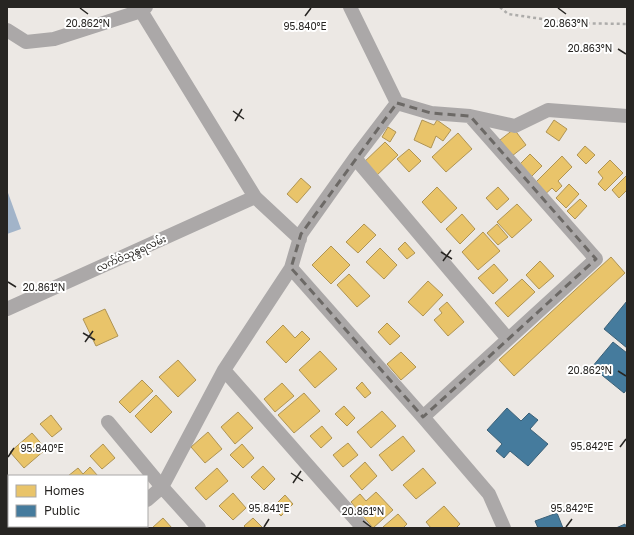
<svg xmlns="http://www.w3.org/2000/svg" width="634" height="535" viewBox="0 0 634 535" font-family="'Golos Text','Noto Sans Myanmar',sans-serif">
<rect width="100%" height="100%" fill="#ece8e4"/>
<path fill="#a2b4c9" d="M7 190 21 229 7 234Z"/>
<path fill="#e9c46a" stroke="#af9454" d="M422 120 434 125 437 120 451 130 443 141 436 136 431 148 414 140Z
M554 120 567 129 559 141 546 132Z
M388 127 396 132 390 142 382 137Z
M514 129 526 145 512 156 500 140Z
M458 133 472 149 446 172 432 157Z
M385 142 398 155 374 178 361 165Z
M585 146 595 155 586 164 577 155Z
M409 149 421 161 409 172 397 159Z
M530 154 542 166 531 177 519 165Z
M562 156 572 167 558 181 562 186 556 192 552 188 543 196 533 185Z
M610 160 623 173 605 191 598 184 603 178 598 172Z
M627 175V190L619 198 612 190Z
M301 178 311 187 297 203 287 194Z
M569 184 579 194 566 208 556 198Z
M437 187 457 208 441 223 422 202Z
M498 187 509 199 497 210 486 198Z
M580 199 587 206 575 219 567 211Z
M517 204 532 220 512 238 497 222Z
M462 214 475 229 460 244 446 229Z
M364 224 376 235 358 253 346 242Z
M497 224 508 237 498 245 487 233Z
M483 232 500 251 478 270 462 252Z
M405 242 415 253 407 259 398 249Z
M331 246 350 265 331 284 312 265Z
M380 248 397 265 384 279 366 262Z
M611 257 625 273 514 376 499 360Z
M540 261 554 276 539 289 526 275Z
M494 264 508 280 493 294 478 278Z
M349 274 370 296 357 307 337 285Z
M522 279 535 292 508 317 495 303Z
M428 281 443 295 423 316 408 302Z
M447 302 464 322 448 336 434 320 442 313 439 309Z
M105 309 118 336 96 346 83 319Z
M387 323 400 336 390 345 378 332Z
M283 325 295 338 302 331 310 339 286 363 266 342Z
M320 351 337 369 315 388 299 370Z
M401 352 416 367 401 380 387 364Z
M178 360 196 380 178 397 159 377Z
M142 380 153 391 130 413 119 402Z
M362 382 371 393 365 398 356 388Z
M282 383 294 396 275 412 264 399Z
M304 393 320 411 294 433 278 415Z
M156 395 172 412 151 433 135 416Z
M344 406 355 418 347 426 335 414Z
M382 411 396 426 371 448 357 432Z
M238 412 253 428 235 444 221 427Z
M51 415 62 429 52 437 40 424Z
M322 426 332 438 321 448 310 436Z
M208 432 222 449 205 463 191 447Z
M32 433 46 449 24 468 10 452Z
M403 436 415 451 392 471 379 455Z
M348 443 358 455 343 467 333 455Z
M103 444 115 458 102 469 90 456Z
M242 444 254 458 243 468 230 455Z
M365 462 377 476 362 490 350 476Z
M263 466 275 479 264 490 251 477Z
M90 467 98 476H68L78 468 83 474Z
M217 468 228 481 206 500 195 488Z
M423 468 436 483 416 499 403 485Z
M376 492 393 510 373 528 351 502 360 494 366 501Z
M233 493 246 508 233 520 219 506Z
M285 495 293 504 281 516 273 507Z
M444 506 460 524 456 528H431L426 522Z
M7 507 9 509V516L7 518Z
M398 514 407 524 403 528H384L383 527Z
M163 518 172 528H152Z
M253 518 263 528H246L244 526Z"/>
<path fill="#457b9d" stroke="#3c6178" d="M627 301V348L604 329Z
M613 342 627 353V389L624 393 592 367Z
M507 408 521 421 529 413 538 420 530 429 548 444 528 466 510 451 504 458 496 451 502 444 487 430Z
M557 513 563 528H538L535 521Z
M625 524 626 528H616Z"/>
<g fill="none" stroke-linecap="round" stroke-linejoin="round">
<path stroke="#adacaa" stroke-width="2.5" stroke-dasharray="3 3" stroke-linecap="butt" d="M500 7 508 14 570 23 627 24"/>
<path stroke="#aba8a8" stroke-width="14" d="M350 7 397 103 431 113 470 116 515 126 548 110 627 116
M141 11 255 197 300 239
M7 30 26 42 54 39 141 11 146 7
M355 158 508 339
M291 268 423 417 489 494 504 528
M7 309 255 197
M224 370 363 528
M423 417 596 259 470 116
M108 422 162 487 199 528
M147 500 162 487 224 370 291 268 301 234 355 158 397 103
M34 526 36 528
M116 528 118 526"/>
</g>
<path fill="none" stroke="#6c6966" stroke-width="3" stroke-dasharray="8 5" stroke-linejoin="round" d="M397 103 431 113 470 116 596 259 423 417 291 268 301 234Z"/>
<path fill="none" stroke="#272522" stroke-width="1.5" d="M80 8 88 14M558 8 566 14M305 16 311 8M618 49 626 54M233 111 244 119M235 121 242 109M441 252 452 259M443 261 451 250M8 282 16 287M83 333 95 340M85 342 93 331M618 371 626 376M620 447 626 439M8 457 14 448M291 473 303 481M293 483 301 471M363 521 371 527M264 527 269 519M566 527 572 519"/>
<g text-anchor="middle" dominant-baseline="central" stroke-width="4" stroke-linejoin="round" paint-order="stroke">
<g font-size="10" fill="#272522" stroke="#fff">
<text transform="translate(131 253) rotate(-24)">လက်ဝဲသုန္ဒရလမ်း</text>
</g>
</g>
<g font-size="10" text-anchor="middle" fill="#272522" stroke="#fff" stroke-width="4" stroke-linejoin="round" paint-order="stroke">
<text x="88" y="27">20.862°N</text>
<text x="566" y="27">20.863°N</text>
<text x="305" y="30">95.840°E</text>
<text x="590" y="52">20.863°N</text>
<text x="44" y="291">20.861°N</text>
<text x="590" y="374">20.862°N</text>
<text x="592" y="450">95.842°E</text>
<text x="42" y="452">95.840°E</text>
<text x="269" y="512">95.841°E</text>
<text x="572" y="512">95.842°E</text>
<text x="363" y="515">20.861°N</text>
</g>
<rect width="634" height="535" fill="none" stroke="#272522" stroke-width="16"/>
<rect x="8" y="475" width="140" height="52" fill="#ffffff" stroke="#a9a8a7"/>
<rect x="16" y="485" width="20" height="12" fill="#e9c46a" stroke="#a9a8a7"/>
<text x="44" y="495" font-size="12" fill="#272522">Homes</text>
<rect x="16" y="505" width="20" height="12" fill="#457b9d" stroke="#a9a8a7"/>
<text x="44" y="515" font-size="12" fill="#272522">Public</text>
</svg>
